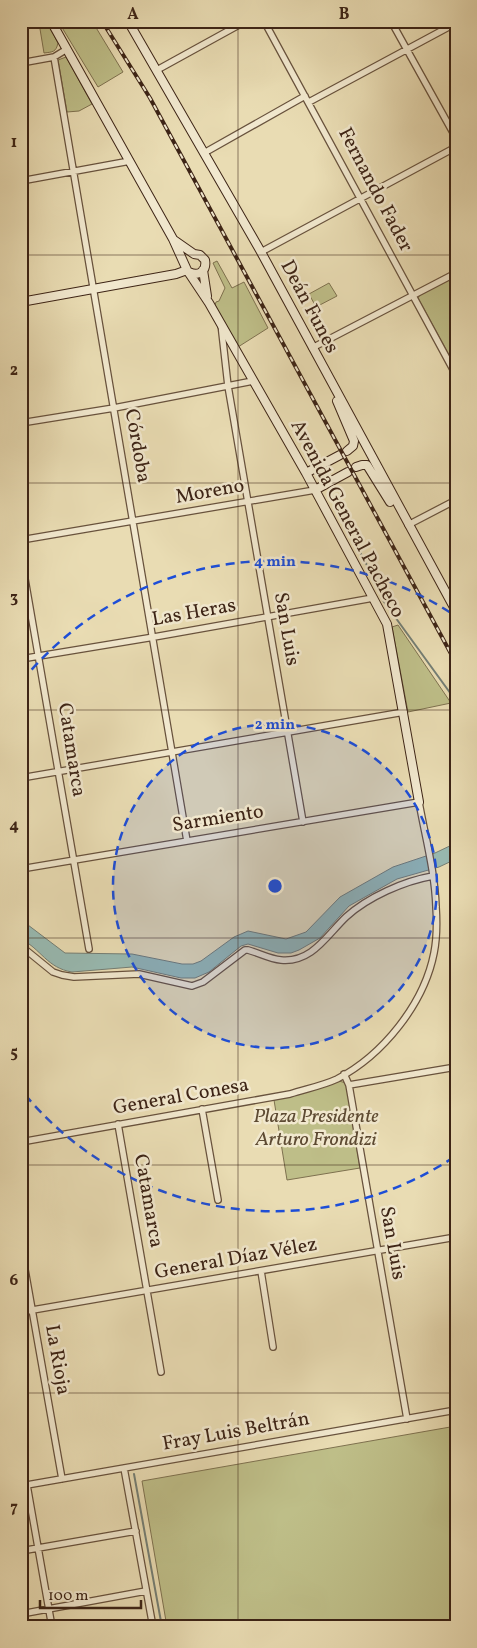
<svg xmlns="http://www.w3.org/2000/svg" width="477" height="1648" viewBox="0 0 477 1648" font-family="Vollkorn,serif">
<rect width="100%" height="100%" fill="#e9dcb3"/>
<filter id="stains"><feTurbulence type="fractalNoise" baseFrequency=".004" numOctaves="4"/><feColorMatrix values="0 0 0 0 .2 0 0 0 0 .09 0 0 0 0 .02 0 0 0 .5 -.17"/></filter>
<radialGradient id="worn" r=".72"><stop offset=".6" stop-color="#630" stop-opacity="0"/><stop offset="1" stop-color="#630" stop-opacity=".3"/></radialGradient>
<path fill="#bebe88" stroke="#7e714f" d="M35 21H46L58 43C56 52 53 52 44 53L40 29Z
M58 21H92L123 72 98 87Z
M66 57 92 104 79 111 67 112 58 60Z
M217 261 232 288 244 282 268 328 238 347 215 305 216 302 219 301 225 288 213 263Z
M456 276V368L418 298 420 295Z
M329 283 337 296 316 307 309 294Z
M398 625 451 703 408 712 392 627Z
M339 1081 346 1083 347 1087 360 1168 287 1180 274 1100Z
M456 1426V1627H167L142 1481Z"/>
<path fill="#98bab2" stroke="#747e74" d="M456 843V859L439 867 397 879 349 906 320 938 299 950 291 953H278L248 944 241 946 209 972 195 978H181L132 967 72 972C47 968 41 949 21 939V923L28 925 65 953 132 954 182 964H193L201 961 234 937 248 931 286 939 306 932 340 897 393 867 435 853Z"/>
<g fill="none" stroke-linecap="round" stroke-linejoin="round">
<path stroke="#747e74" stroke-width="2" d="M333 501 379 588 382 599 456 701
M134 1474 162 1627"/>
<defs>
<path id="street" d="M264 21 456 375
M391 21 456 138
M54 57C96 319 145 579 187 841
M21 63 54 57 67 49
M157 70 246 21
M309 102 456 23
M204 153 305 96
M21 181 130 161
M261 252 456 147
M221 324 228 386 303 822
M312 348 456 273
M21 423 114 408 253 381
M408 525 456 500
M21 540 315 490
M21 556 89 949
M21 659 154 637 373 598
M21 778 404 712
M21 869 419 802C425 836 435 872 436 907 437 922 437 938 434 953 424 1004 383 1055 337 1079 322 1086 305 1089 290 1094L21 1142
M21 946 53 972 62 975 74 977 139 974 192 986 203 982 245 950H248C259 953 270 959 281 960 312 963 327 935 346 917 368 897 404 881 433 876
M344 1074 349 1085 407 1419
M349 1085 456 1067
M202 1109 218 1200
M118 1124 161 1372
M21 1247 62 1479
M261 1271 273 1347
M21 1312 456 1237
M124 1468 153 1627
M27 1485 52 1627
M21 1486 456 1410
M21 1551 136 1531
M21 1614 146 1591"/>
<path id="secondary" d="M51 21 173 239 187 270 209 303 306 473 387 624 419 802
M128 21 261 252 456 611
M174 240 194 254 200 255 205 260C207 271 199 277 189 272
M203 270 207 296
M21 302 176 274 187 270
M337 401 354 441 353 446 347 451
M356 467 362 465H367L390 502
M306 473 340 455
M315 490 348 472"/>
</defs>
<use href="#street" stroke="#68523d" stroke-width="8"/>
<use href="#secondary" stroke="#3d2416" stroke-width="10"/>
<use href="#street" stroke="#f1e8ce" stroke-width="5.5"/>
<use href="#secondary" stroke="#f1e8ce" stroke-width="8"/>
<defs>
<path id="rail" d="M102 21 150 98 456 663"/>
</defs>
<use href="#rail" stroke="#3d2416" stroke-width="4"/>
<use href="#rail" stroke="#f1e8ce" stroke-width="2" stroke-dasharray="5.5" stroke-linecap="butt"/>
</g>
<path fill="none" stroke="#3d2416" stroke-width="1" stroke-opacity="0.55" d="M238 21V1627M21 255H456M21 483H456M21 710H456M21 938H456M21 1165H456M21 1393H456"/>
<circle cx="275" cy="886" r="162" fill="#1d4ed8" fill-opacity=".12"/>
<g fill="none" stroke="#1d4ed8" stroke-width="2.5" stroke-dasharray="9 6">
<circle cx="275" cy="886" r="162"/>
<path d="M454 1157A325 325 0 0 1 22 1091M22 681A325 325 0 0 1 454 615"/>
</g>
<g text-anchor="middle" dominant-baseline="central" stroke-width="5" stroke-linejoin="round" paint-order="stroke">
<g font-size="20" fill="#3d2416" stroke="#f1e8ce">
<text transform="translate(375 190) rotate(62)">Fernando Fader</text>
<text transform="translate(309 307) rotate(62)">Deán Funes</text>
<text transform="translate(137 446) rotate(80)">Córdoba</text>
<text transform="translate(210 492) rotate(-10)">Moreno</text>
<text transform="translate(347 519) rotate(62)">Avenida General Pacheco</text>
<text transform="translate(194 613) rotate(-10)">Las Heras</text>
<text transform="translate(286 629) rotate(80)">San Luis</text>
<text transform="translate(71 750) rotate(81)">Catamarca</text>
<text transform="translate(218 819) rotate(-9)">Sarmiento</text>
<text transform="translate(181 1097) rotate(-10)">General Conesa</text>
<text transform="translate(148 1201) rotate(80)">Catamarca</text>
<text transform="translate(392 1243) rotate(80)">San Luis</text>
<text transform="translate(236 1259) rotate(-10)">General Díaz Vélez</text>
<text transform="translate(57 1360) rotate(80)">La Rioja</text>
<text transform="translate(236 1432) rotate(-10)">Fray Luis Beltrán</text>
</g>
<g font-size="20" font-style="italic" fill="#5d4a32" stroke="#f1e8ce">
<text x="316" y="1117">Plaza Presidente<tspan x="316" dy="23">Arturo Frondizi</tspan></text>
</g>
</g>
<circle cx="275" cy="886" r="8" fill="#1d4ed8" stroke="#f1e8ce" stroke-width="2.5"/>
<g font-size="15" text-anchor="middle" font-weight="bold" fill="#1d4ed8" stroke="#f1e8ce" stroke-width="5" stroke-linejoin="round" paint-order="stroke">
<text x="275" y="566">4 min</text>
<text x="275" y="729">2 min</text>
</g>
<rect width="477" height="1648" fill="none" stroke="#e9dcb3" stroke-width="55"/>
<path d="M40 1600v8h101v-8" fill="none" stroke="#3d2416" stroke-width="2.5"/>
<text x="48" y="1600" font-size="15" fill="#3d2416" stroke="#f1e8ce" stroke-width="4" paint-order="stroke">100 m</text>
<rect x="28" y="28" width="422" height="1592" fill="none" stroke="#3d2416" stroke-width="2"/>
<g font-size="16" text-anchor="middle" font-weight="bold" fill="#3d2416">
<text x="133" y="19">A</text>
<text x="344" y="19">B</text>
<text x="14" y="147">1</text>
<text x="14" y="375">2</text>
<text x="14" y="602">3</text>
<text x="14" y="830">4</text>
<text x="14" y="1057">5</text>
<text x="14" y="1285">6</text>
<text x="14" y="1512">7</text>
</g>
<rect width="100%" height="100%" filter="url(#stains)"/>
<rect width="100%" height="100%" fill="url(#worn)"/>
</svg>
